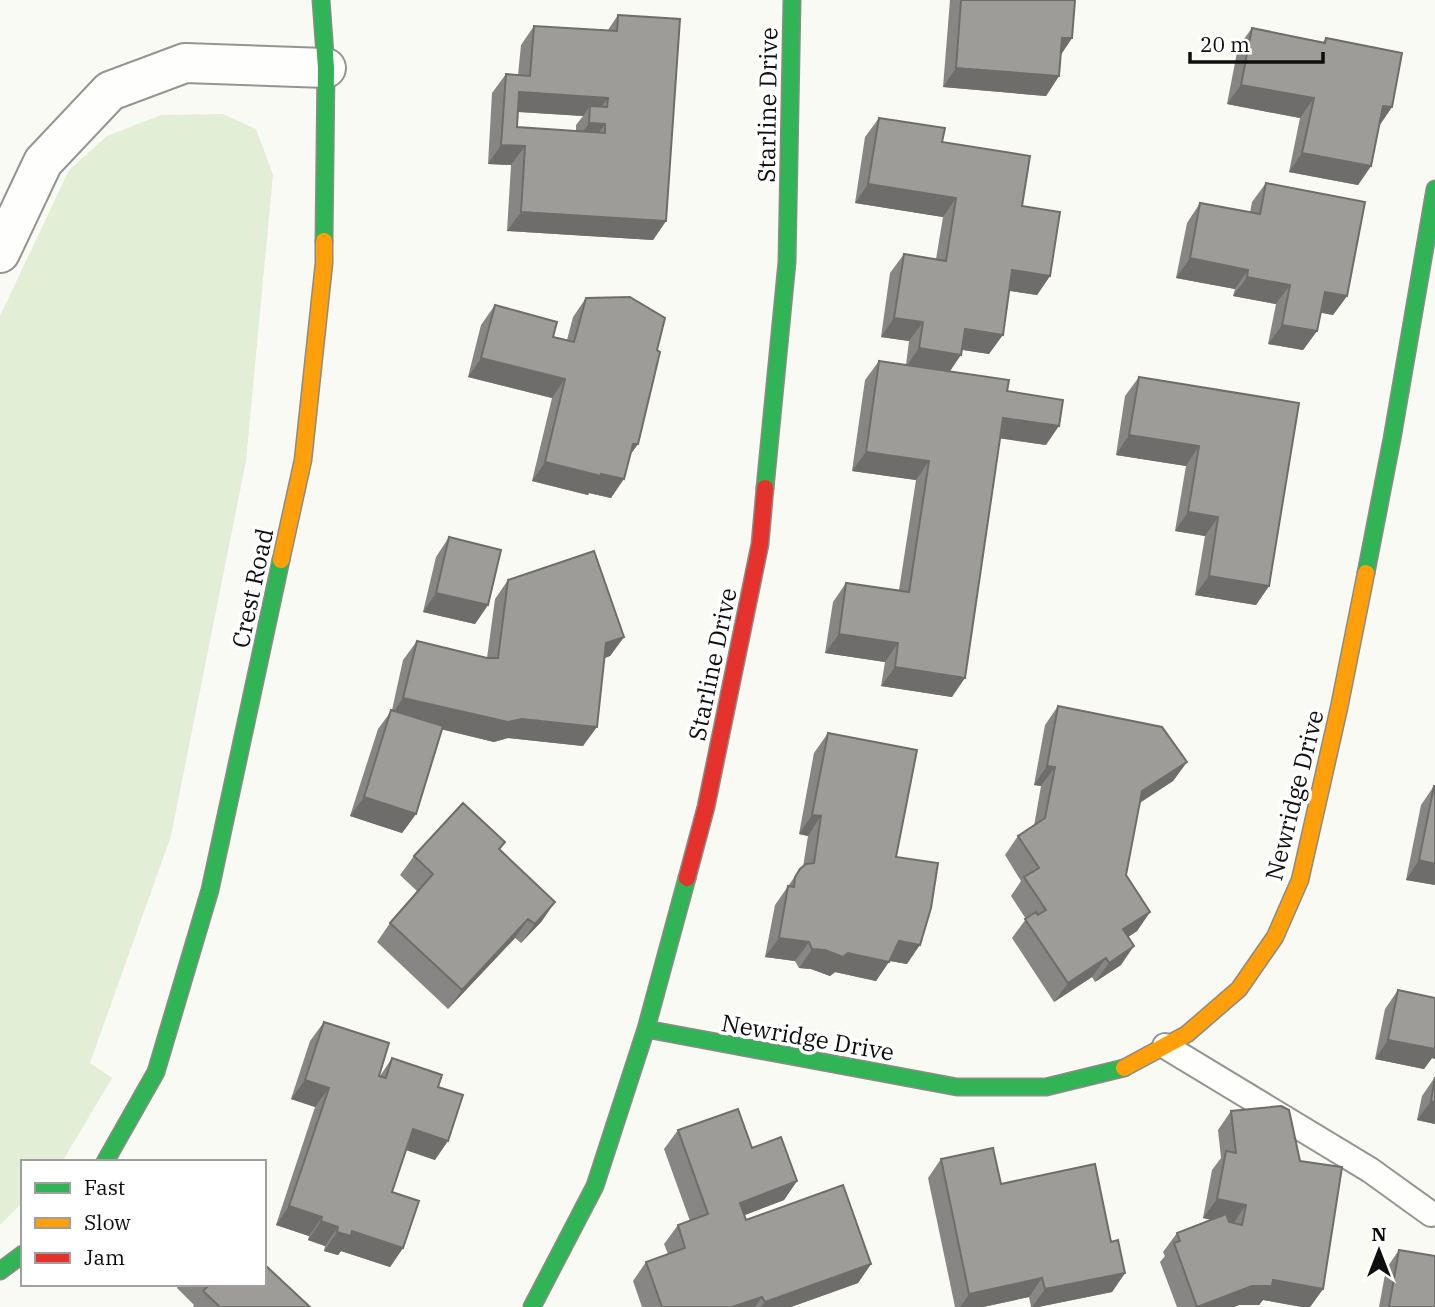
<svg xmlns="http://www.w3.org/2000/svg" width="1435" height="1307" viewBox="0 0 1435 1307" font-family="'IBM Plex Serif',serif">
<rect width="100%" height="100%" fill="#fafaf4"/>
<path fill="#e2eed5" d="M223 114 256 129 273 175 246 461 171 836 90 1063 112 1078 62 1162H23V1202L0 1225V316L69 170 107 136 161 115Z"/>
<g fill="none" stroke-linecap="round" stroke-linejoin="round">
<defs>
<path id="lane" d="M1165 1046 1370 1170 1431 1214"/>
<path id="street" d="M0 253 43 162 110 91 185 63 326 68"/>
<path id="fast" d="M321 0 326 68 324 241
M765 488 787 262 792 0
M1366 573 1392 439 1435 189
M646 1029 957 1087H1046L1124 1068
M105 1162 156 1072 210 890 281 560
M0 1271 23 1254
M532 1307 595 1186 646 1029 687 878"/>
<path id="slow" d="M281 560 303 460 324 263V241
M1124 1068 1187 1034 1239 989 1275 937 1300 880 1339 708 1366 573"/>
<path id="jam" d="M687 878 706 807 760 544 765 488"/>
</defs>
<use href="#lane" stroke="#949492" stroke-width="28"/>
<use href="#street" stroke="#949492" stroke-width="42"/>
<use href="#fast" stroke="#8b8b88" stroke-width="19"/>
<use href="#slow" stroke="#8b8b88" stroke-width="19"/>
<use href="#jam" stroke="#8b8b88" stroke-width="19"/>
<use href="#lane" stroke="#fefefd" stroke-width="24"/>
<use href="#street" stroke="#fefefd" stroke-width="38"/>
<use href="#fast" stroke="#30b455" stroke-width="16"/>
<use href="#slow" stroke="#ff9f0a" stroke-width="16"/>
<use href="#jam" stroke="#e5322d" stroke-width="16"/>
</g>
<path fill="#888684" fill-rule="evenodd" d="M950 0H1075L1072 38 1061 55 1059 76 1046 96 943 87Z
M618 15 666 221 653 240 507 231 511 165 488 164 492 93 506 74 518 75 521 45 534 26 608 30ZM518 112 583 116 576 125V131L517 127Z
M1252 28 1323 42 1326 38 1392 107 1379 126 1371 166 1358 185 1289 172 1300 118 1227 104 1238 47Z
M879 118 942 142 1022 206 1050 276 1037 295 1009 291 989 354 962 350 950 371 1007 391 1046 445 1000 438 952 697 881 686 885 662 825 653 833 602 846 583 899 590 916 480 852 471 865 380 879 361 906 365 909 341 881 337 890 273 904 254 936 259 943 217 855 203 865 137Z
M1266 183 1347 296 1333 315 1320 312 1317 331 1303 350 1268 344 1276 304 1233 296 1235 289 1176 278 1187 223 1200 203 1250 213 1252 202Z
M586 298 657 350 638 444 630 455 611 498 589 493 588 495 532 481 552 398 468 377 481 325 495 305 553 337 567 340 573 317Z
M1139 377 1299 403 1269 586 1256 605 1195 595 1205 536 1175 531 1186 466 1116 455 1125 396Z
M449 537 488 605 475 624 423 612 436 557Z
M508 580 624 637 610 656 605 658 583 746 508 738 494 742 442 729 416 814 402 833 350 816 378 729 392 710 403 660 417 641 487 658 495 599Z
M1058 706 1187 762 1173 781 1140 803 1126 875 1150 912 1137 931 1128 937 1121 965 1095 982 1092 977 1054 1002 1012 938 1026 919 1011 896 1021 881 1005 855 1018 836 1034 826 1041 786 1034 785 1045 725Z
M828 733 896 857 907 964 889 961 876 981 835 972 830 976 811 969 799 968 795 961 765 957 775 905 800 869 803 867 808 836 799 834 814 753Z
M1434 786 1435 885 1406 880 1421 805Z
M500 849 542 921 521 943 515 938 448 1009 377 942 390 923 418 892 400 875 414 856Z
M1398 990 1435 998V1059L1432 1058 1424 1069 1375 1059 1385 1009Z
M324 1022 379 1076H380L392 1058 438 1087 435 1160 406 1150 392 1192 403 1248 390 1267 341 1251 338 1255 324 1251 325 1246 308 1240 309 1236 276 1225 315 1107 291 1099 310 1041Z
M1435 1077V1124L1417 1120 1422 1096Z
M1231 1111 1323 1289 1310 1307H1302L1263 1300 1259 1305H1239L1234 1307H1177L1160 1262 1165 1256 1163 1252 1177 1233 1212 1220 1203 1218 1212 1170 1221 1158 1218 1130Z
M678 1130 752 1148 797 1181 784 1200 744 1215 746 1220 871 1264 858 1283 791 1307H642L633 1281 646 1262 668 1254 664 1244 678 1225 690 1221 664 1149Z
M941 1159 1001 1184 1111 1242 1125 1273 1112 1292 1038 1307H1031L1029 1297 983 1307H955L928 1178Z
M1399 1250 1435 1307H1379L1386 1269Z
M179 1284H264L310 1307H193L194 1305 177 1288Z"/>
<path fill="#6f6d6b" d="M1062 38H1072L1059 57Z
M956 68 1059 76 1046 96 943 87Z
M1241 85 1314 98 1300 118 1227 104Z
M519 92 608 98 594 117 590 106 583 116 506 111Z
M1383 106 1392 107 1379 126Z
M589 123 605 124 592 143H575Z
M501 145 525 146 511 165 488 164Z
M1302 153 1371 166 1358 185 1289 172Z
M868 184 956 198 943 217 855 203Z
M521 212 666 221 653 240 507 231Z
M1190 258 1248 270 1235 289 1176 278Z
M1012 270 1050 276 1037 295 999 289Z
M1247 277 1290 285 1276 304 1233 296Z
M1325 292 1347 296 1333 315 1311 311Z
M894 318 923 322 909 341 881 337Z
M1282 325 1317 331 1303 350 1268 344Z
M965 329 1003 335 989 354 952 348Z
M919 348 961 355 948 374 906 367Z
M481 358 565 379 552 398 468 377Z
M1003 418 1059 426 1046 445 990 437Z
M1129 435 1199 446 1186 466 1116 455Z
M633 444H638L624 463Z
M866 452 929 461 916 480 852 471Z
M545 462 624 479 611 498 589 493 588 495 532 481Z
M1188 512 1218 517 1205 536 1175 531Z
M1209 576 1269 586 1256 605 1195 595Z
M436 593 488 605 475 624 423 612Z
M839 634 898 643 885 662 825 653Z
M624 637 610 656 593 662 606 643Z
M895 667 965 678 952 697 881 686Z
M403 698 522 719 597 727 583 746 508 738 494 742 390 717Z
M1187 762 1173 781 1128 810 1142 791Z
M1047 766 1055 767 1041 786 1034 785Z
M364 797 416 814 402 833 350 816Z
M812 815 821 816 808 836 799 834Z
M1419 860 1435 864V885L1406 880Z
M555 902 542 921 521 943 535 924Z
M1150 912 1137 931 1110 949 1123 929Z
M528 919 515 938 448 1009 462 990Z
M779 938 809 942 795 961 765 957Z
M899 941 920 945 907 964 886 960Z
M1134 946 1121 965 1095 982 1109 963Z
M812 949 848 953 889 962 876 981 835 972 830 976 811 969 799 968Z
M1106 958 1092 977 1054 1002 1068 983Z
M1388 1040 1435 1044V1059L1432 1058 1424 1069 1375 1059Z
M305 1080 329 1088 315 1107 291 1099Z
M1431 1101 1435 1102V1124L1417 1120Z
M413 1129 448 1141 435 1160 400 1148Z
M797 1181 784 1200 727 1222 740 1203Z
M1217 1199 1246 1205 1233 1224 1203 1218Z
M289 1206 322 1217 309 1236 276 1225Z
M321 1221 338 1227 325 1246 308 1240Z
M352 1231 403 1248 390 1267 341 1251 338 1255 324 1251 337 1232Z
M871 1264 858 1283 791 1307H761L765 1302Z
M1125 1273 1112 1292 1038 1307H1032L1045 1289Z
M1042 1278 1029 1297 983 1307H960L969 1294Z
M1273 1280 1323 1289 1310 1307H1302L1263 1300 1259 1305H1239L1234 1307H1197L1252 1286Z
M762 1297 755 1307H732Z"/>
<path fill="#9e9c99" stroke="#6f6d6b" stroke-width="2" fill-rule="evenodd" d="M961 0H1075L1072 38H1062L1059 76 956 68Z
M618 15 680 19 666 221 521 212 525 146 501 145 506 74 530 76 534 26 617 31ZM519 92 608 98 607 107 590 106 589 123 605 124V133L517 127Z
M1252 28 1325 43 1326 38 1402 53 1392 107 1383 106 1371 166 1302 153 1314 98 1241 85Z
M879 118 945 128 942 142 1030 156 1022 206 1060 212 1050 276 1012 270 1003 335 965 329 961 355 919 348 923 322 894 318 904 254 946 261 956 198 868 184Z
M1266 183 1365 202 1347 296 1325 292 1317 331 1282 325 1290 285 1247 277 1248 270 1190 258 1200 203 1260 214Z
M630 297 665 318 657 350 660 352 638 444H633L624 479 601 474V476L545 462 565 379 481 358 495 305 557 322 553 337 574 342 586 298Z
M879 361 1009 380 1007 391 1063 400 1059 426 1003 418 965 678 895 667 898 643 839 634 846 583 909 592 929 461 866 452Z
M1139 377 1299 403 1269 586 1209 576 1218 517 1188 512 1199 446 1129 435Z
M449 537 501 550 488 605 436 593Z
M594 551 624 637 606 643 597 727 522 719 508 722 403 698 417 641 487 658H498L508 580Z
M1058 706 1162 727 1187 762 1142 791 1126 875 1150 912 1123 929 1134 946 1109 963 1106 958 1068 983 1025 919 1036 912 1038 915 1046 910 1024 877 1039 868 1018 836 1045 818 1055 767 1047 766Z
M391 710 443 726 416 814 364 797Z
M828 733 917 750 896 857 938 863 931 908 920 945 899 941 889 962 848 953 843 957 825 950 812 949 809 942 779 938 788 886 794 887 795 877 800 869 806 864 814 863 821 816 812 815Z
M1434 786H1435V864L1419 860Z
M463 803 505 842 499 849 555 902 535 924 528 919 462 990 390 923 433 874 414 856Z
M1398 990 1435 998V1049L1388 1040Z
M324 1022 389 1043 379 1076 386 1078 392 1058 442 1075 438 1087 463 1095 448 1141 413 1129 392 1192 419 1201 403 1248 352 1231 351 1236 337 1232 338 1227 321 1221 322 1217 289 1206 329 1088 305 1080Z
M1435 1077V1102L1431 1101Z
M1281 1106 1289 1110 1300 1161 1342 1167 1323 1289 1273 1280 1272 1286H1252L1197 1307 1174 1243 1180 1241 1177 1233 1226 1214 1229 1222 1242 1225 1246 1205 1217 1199 1226 1151 1236 1153 1231 1111Z
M738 1109 752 1148 781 1137 797 1181 740 1203 746 1220 843 1185 871 1264 765 1302 762 1297 732 1307H662L646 1262 685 1248 678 1225 708 1214 678 1130Z
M993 1148 1001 1184 1095 1164 1111 1242 1118 1240 1125 1273 1045 1289 1042 1278 969 1294 941 1159Z
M1399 1250 1435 1256V1307H1389Z
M264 1264 310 1307H220L203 1291 208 1286 206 1284H264Z"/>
<g text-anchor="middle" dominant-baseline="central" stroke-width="7" stroke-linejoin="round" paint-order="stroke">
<g font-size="24" fill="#0e0e0e" stroke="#fff">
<text transform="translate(767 105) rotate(-89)">Starline Drive</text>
<text transform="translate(252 588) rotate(-78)">Crest Road</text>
<text transform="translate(712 664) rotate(-78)">Starline Drive</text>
<text transform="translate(1294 795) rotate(-76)">Newridge Drive</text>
<text transform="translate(808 1037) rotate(10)">Newridge Drive</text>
</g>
</g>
<rect x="21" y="1160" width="245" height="126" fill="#ffffff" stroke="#9f9f9f" stroke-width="2"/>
<rect x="35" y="1183" width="35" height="10" fill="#30b455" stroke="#9f9f9f" stroke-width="2"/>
<text x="84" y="1195" font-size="21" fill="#0e0e0e">Fast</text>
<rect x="35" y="1218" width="35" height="10" fill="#ff9f0a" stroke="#9f9f9f" stroke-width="2"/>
<text x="84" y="1230" font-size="21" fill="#0e0e0e">Slow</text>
<rect x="35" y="1253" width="35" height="10" fill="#e5322d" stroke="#9f9f9f" stroke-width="2"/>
<text x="84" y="1265" font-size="21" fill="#0e0e0e">Jam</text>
<g transform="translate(1379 1251)" stroke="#ffffff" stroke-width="5" paint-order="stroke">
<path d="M0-5L12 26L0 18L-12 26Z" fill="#0e0e0e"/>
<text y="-10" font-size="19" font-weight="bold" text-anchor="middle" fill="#0e0e0e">N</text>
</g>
<path d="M1190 52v10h133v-10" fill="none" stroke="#0e0e0e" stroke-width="3.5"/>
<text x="1200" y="52" font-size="21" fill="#0e0e0e" stroke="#ffffff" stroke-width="5" paint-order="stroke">20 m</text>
</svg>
